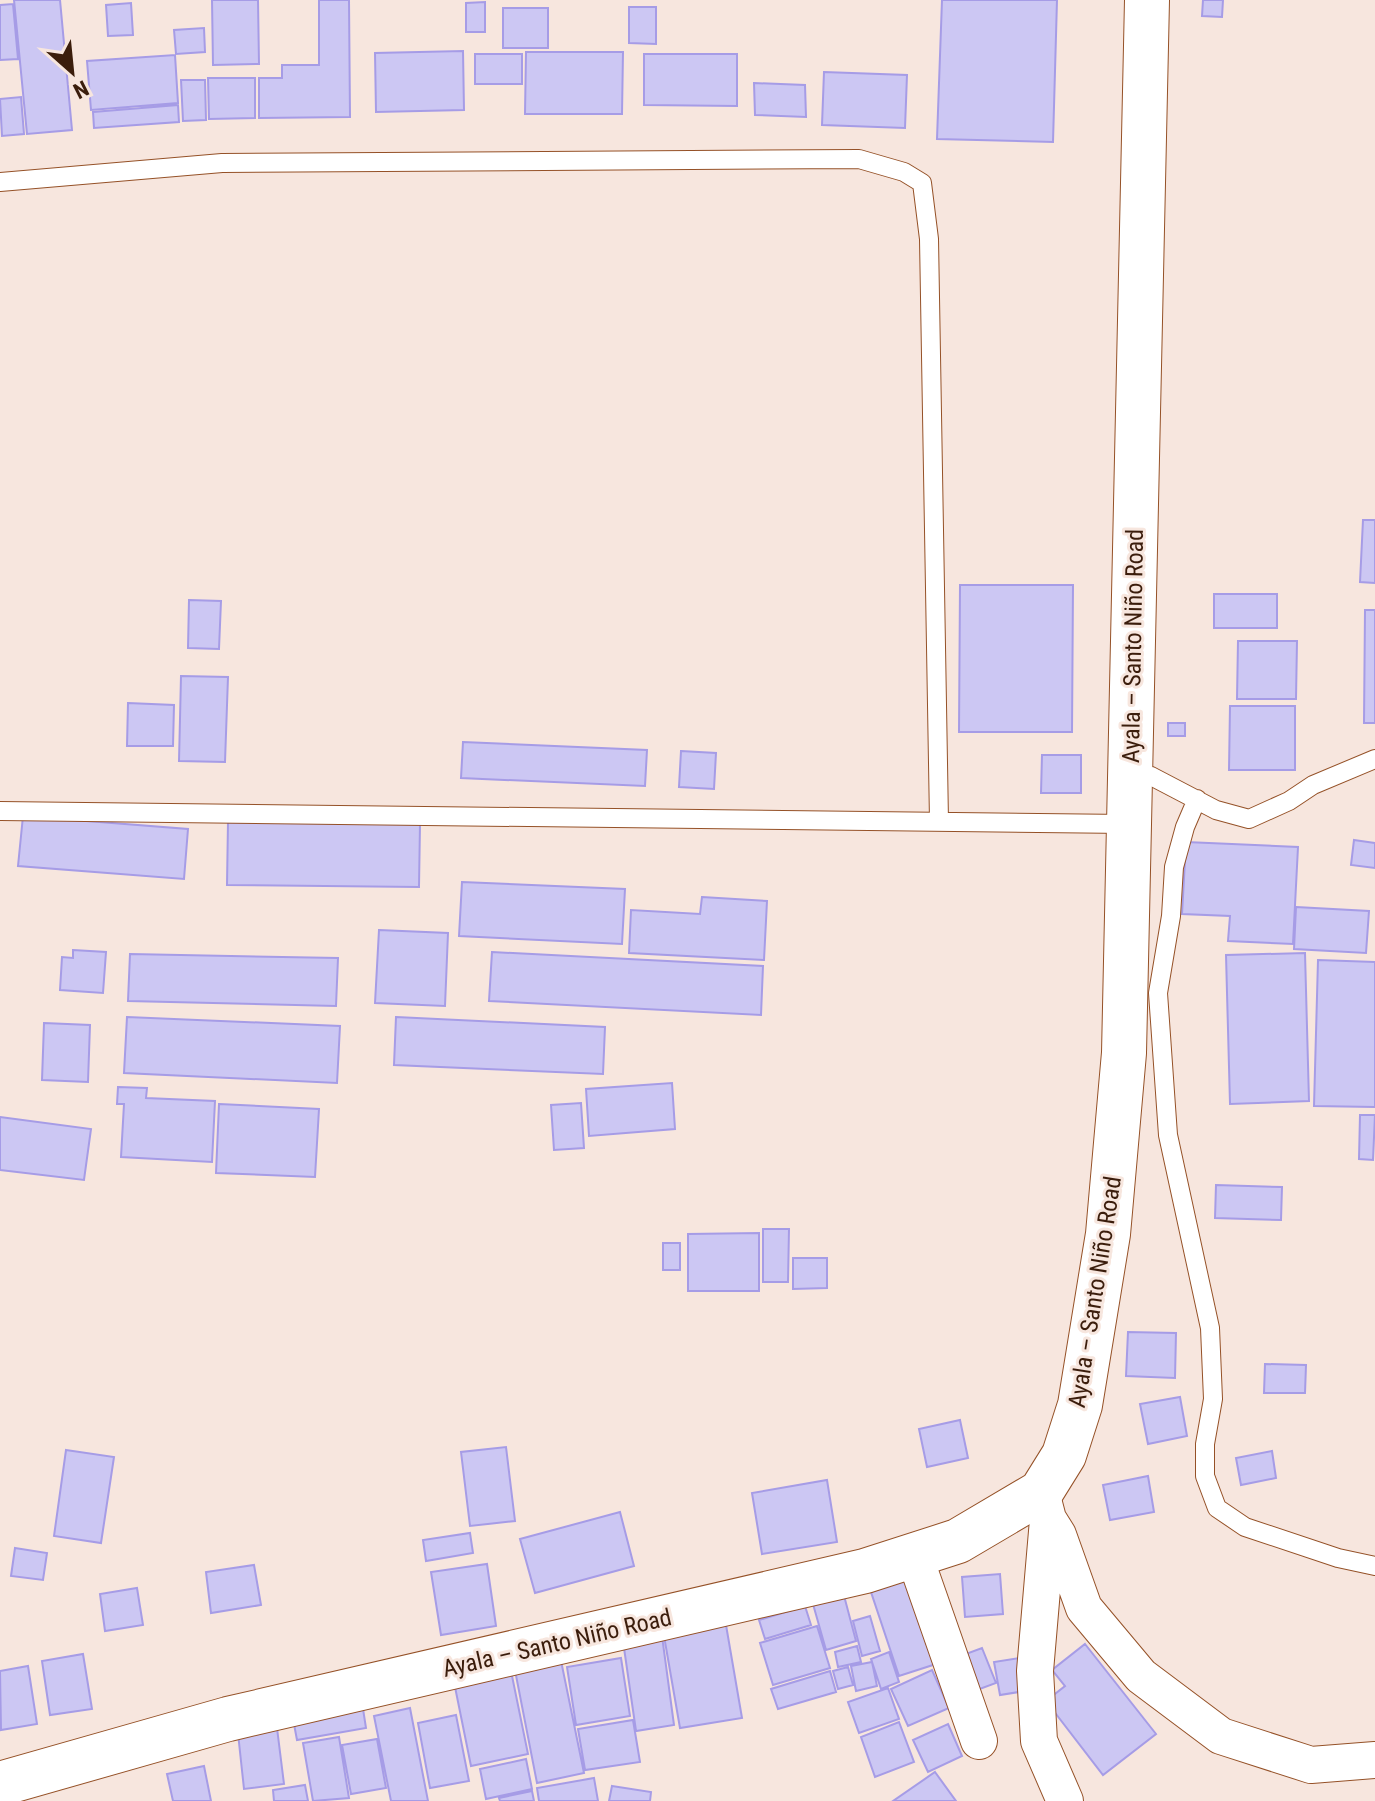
<svg xmlns="http://www.w3.org/2000/svg" width="1375" height="1801" viewBox="0 0 1375 1801" font-family="'Roboto Condensed',sans-serif">
<rect width="100%" height="100%" fill="#f7e6de"/>
<path fill="#ccc7f3" stroke="#a69ce6" stroke-width="2" d="M14 0H60L72 130 27 134Z
M212 0H258L259 64 213 65Z
M319 0H349L350 117 259 118V78H282V65H319Z
M942 0H1057L1053 142 937 139Z
M1203 0H1223L1222 17 1202 16Z
M485 2V32H466V3Z
M131 3 133 35 108 36 106 5Z
M13 4 18 59 0 60V5Z
M629 7H656V44L629 43Z
M503 8H548V48H503Z
M204 28 205 52 176 54 174 30Z
M463 51 464 110 376 112 375 53Z
M526 52H623L622 114H525Z
M475 54H522V84H475Z
M644 54H737V106L644 105Z
M175 55 178 103 91 110 87 61Z
M824 72 907 75 905 128 822 125Z
M208 78H255V118L209 119Z
M181 80H205L206 120 183 121Z
M754 83 805 85 806 117 755 115Z
M21 97 24 134 2 136 0 99Z
M178 105 179 122 94 128 93 112Z
M1363 520H1375V583L1360 582Z
M960 585H1073L1072 732H959Z
M1214 594H1277V628H1214Z
M189 600 221 601 219 649 188 648Z
M1365 610H1375V723H1364Z
M1238 641H1297L1296 699H1237Z
M181 676 228 677 225 762 179 761Z
M128 703 174 705 173 746H127Z
M1230 706H1295V770H1229Z
M1168 723H1185V736H1168Z
M463 742 647 750 645 786 461 778Z
M681 751 716 753 714 789 679 787Z
M1042 755H1081V793H1041Z
M23 816 188 829 184 879 18 866Z
M228 822 420 824 419 887 227 885Z
M1354 840 1375 843V868L1351 865Z
M1186 842 1298 847 1293 944 1228 941 1230 916 1182 914Z
M462 882 625 889 622 944 459 936Z
M702 897 767 901 764 960 629 953 631 910 700 914Z
M1296 907 1369 911 1366 953 1294 949Z
M379 930 448 933 445 1006 375 1003Z
M73 950 106 952 103 993 60 990 62 957 73 958Z
M492 952 763 966 761 1015 489 1001Z
M1305 953 1309 1101 1230 1104 1226 955Z
M130 954 338 958 336 1006 128 1001Z
M1318 960 1375 962V1107L1314 1106Z
M127 1017 340 1026 337 1083 124 1073Z
M396 1017 605 1027 603 1074 394 1065Z
M44 1023 90 1025 88 1082 42 1080Z
M672 1083 675 1129 589 1136 586 1089Z
M118 1087 147 1088 146 1098 215 1101 212 1162 121 1157 124 1104H117Z
M581 1103 584 1148 554 1150 551 1105Z
M219 1104 319 1109 315 1177 216 1173Z
M1360 1115H1375L1373 1160 1359 1159Z
M0 1117 91 1129 84 1180 0 1170Z
M1216 1185 1282 1187 1281 1220 1215 1218Z
M763 1229H789L788 1282H763Z
M759 1233V1291H688V1234Z
M663 1243H680V1270H663Z
M793 1258H827V1288L793 1289Z
M1128 1332 1176 1333 1175 1378 1126 1376Z
M1265 1364 1306 1365 1305 1393H1264Z
M1180 1397 1187 1436 1148 1444 1140 1404Z
M960 1420 968 1458 927 1467 919 1429Z
M506 1447 515 1521 470 1526 461 1452Z
M66 1450 114 1457 101 1543 54 1536Z
M1272 1451 1276 1478 1241 1485 1236 1458Z
M1148 1476 1154 1512 1110 1520 1103 1485Z
M827 1480 837 1542 762 1554 752 1493Z
M620 1512 634 1566 535 1593 520 1539Z
M470 1533 473 1553 426 1561 423 1540Z
M15 1548 47 1553 43 1580 11 1576Z
M487 1564 496 1626 441 1635 431 1572Z
M254 1565 261 1605 211 1613 206 1572Z
M1000 1574 1003 1614 965 1617 962 1577Z
M908 1579 936 1664 899 1676 871 1592Z
M137 1588 143 1625 105 1631 100 1594Z
M842 1588 856 1641 826 1650 811 1597Z
M805 1606 811 1625 765 1639 759 1620Z
M870 1616 880 1651 862 1656 853 1621Z
M726 1625 742 1718 680 1728 664 1636Z
M817 1626 830 1668 773 1685 760 1643Z
M662 1636 674 1725 636 1731 623 1641Z
M1085 1644 1156 1734 1103 1775 1046 1701 1065 1686 1052 1670Z
M857 1646 861 1662 838 1667 835 1652Z
M982 1648 996 1683 977 1690 963 1655Z
M559 1651 584 1773 537 1783 513 1660Z
M889 1652 899 1682 881 1689 871 1659Z
M83 1654 92 1709 50 1715 42 1661Z
M621 1658 630 1716 576 1725 567 1667Z
M1019 1658 1025 1691 1000 1695 994 1662Z
M872 1662 877 1686 856 1691 851 1666Z
M28 1666 37 1724 1 1730 0 1671Z
M848 1667 853 1685 838 1689 833 1671Z
M932 1670 949 1708 908 1726 891 1689Z
M511 1671 528 1754 471 1766 454 1682Z
M830 1671 836 1692 778 1709 771 1689Z
M888 1688 899 1719 859 1733 848 1702Z
M361 1696 366 1728 297 1740 291 1708Z
M410 1708 428 1801H391L374 1716Z
M456 1715 469 1781 430 1788 418 1723Z
M276 1720 284 1784 244 1789 237 1724Z
M633 1720 640 1762 585 1770 578 1729Z
M899 1722 914 1762 875 1777 861 1737Z
M948 1724 962 1756 928 1772 913 1740Z
M339 1737 349 1798 313 1801 303 1743Z
M377 1739 386 1788 351 1794 342 1745Z
M526 1759 532 1789 486 1799 480 1769Z
M204 1766 211 1801H173L167 1774Z
M935 1772 956 1801H893Z
M594 1778 598 1801H539L537 1788Z
M305 1785 308 1801H274L273 1790Z
M612 1786 651 1792 650 1801H609Z
M532 1791 534 1801H500L499 1798Z"/>
<g fill="none" stroke-linecap="round" stroke-linejoin="round">
<defs>
<path id="service" d="M0 182 222 163 859 159 904 172 922 183 929 239 939 821
M1130 775 1151 776 1216 810 1249 819 1289 801 1313 785 1375 759
M1197 799 1185 827 1174 867 1171 916 1158 993 1168 1135 1210 1328 1213 1399 1205 1444V1476L1217 1508 1245 1527 1338 1558 1375 1566
M0 811 1127 824"/>
<path id="minor" d="M1041 1492 1048 1519 1058 1535 1084 1608 1141 1676 1221 1736 1311 1765 1375 1760
M1048 1520 1035 1671 1039 1741 1065 1801
M914 1555 979 1741"/>
<path id="tertiary" d="M0 1784 228 1719 865 1571 958 1541 1041 1492 1064 1455 1080 1405 1108 1234 1124 1053 1147 0"/>
</defs>
<use href="#service" stroke="#955127" stroke-width="20"/>
<use href="#minor" stroke="#955127" stroke-width="38"/>
<use href="#tertiary" stroke="#955127" stroke-width="46"/>
<use href="#service" stroke="#fff" stroke-width="18"/>
<use href="#minor" stroke="#fff" stroke-width="36"/>
<use href="#tertiary" stroke="#fff" stroke-width="44"/>
</g>
<g text-anchor="middle" dominant-baseline="central" stroke-width="6" stroke-linejoin="round" paint-order="stroke">
<g font-size="24" fill="#3b1d0c" stroke="#f7e6de">
<text transform="translate(1133 646) rotate(-89)">Ayala – Santo Niño Road</text>
<text transform="translate(1095 1292) rotate(-81)">Ayala – Santo Niño Road</text>
<text transform="translate(557 1643) rotate(-13)">Ayala – Santo Niño Road</text>
</g>
</g>
<g transform="translate(72 72) rotate(153)" stroke="#f7e6de" stroke-width="6" paint-order="stroke">
<path d="M0-6L14 30L0 20L-14 30Z" fill="#3b1d0c"/>
<text y="-12" font-size="22" font-weight="bold" text-anchor="middle" fill="#3b1d0c">N</text>
</g>
</svg>
